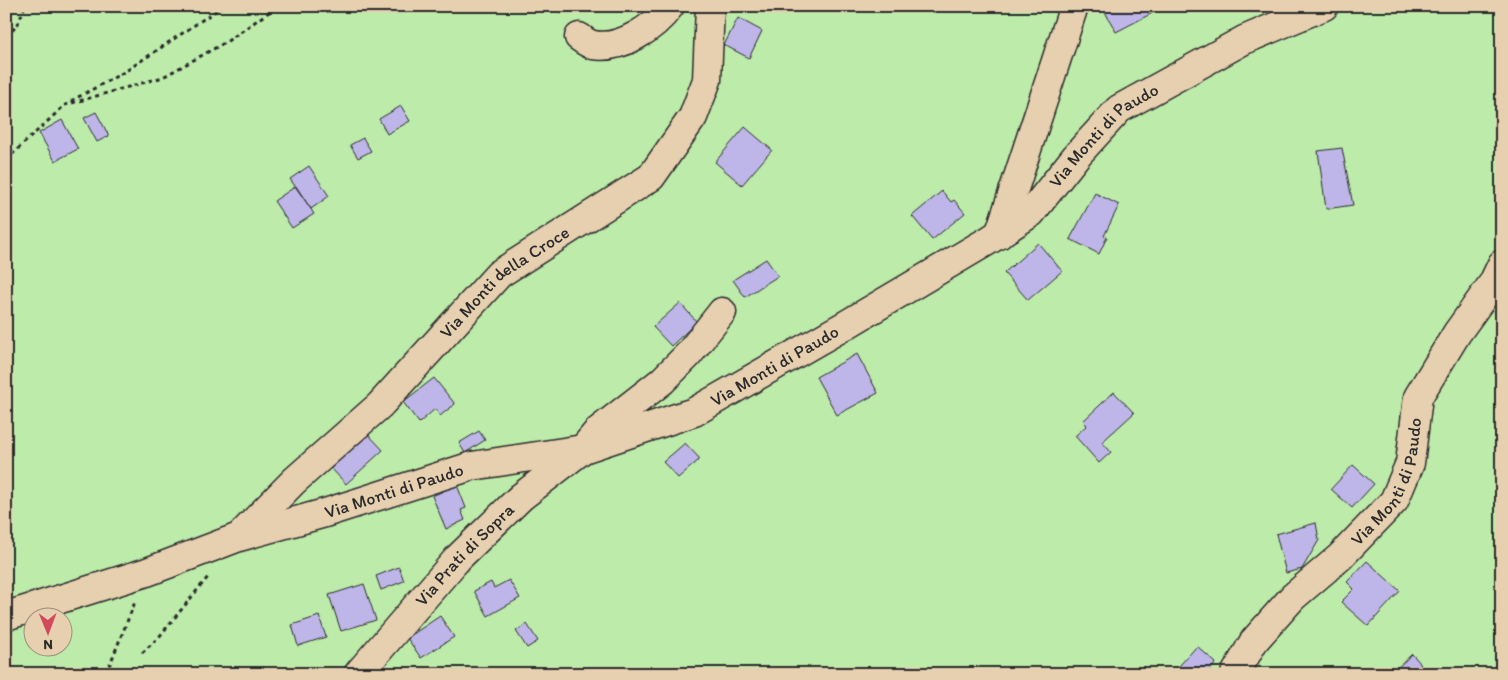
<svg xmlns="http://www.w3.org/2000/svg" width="1508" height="680" viewBox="0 0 1508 680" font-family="Itim,sans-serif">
<rect width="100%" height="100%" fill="#dfcbbb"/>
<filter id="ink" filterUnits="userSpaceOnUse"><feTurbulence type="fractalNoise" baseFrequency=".02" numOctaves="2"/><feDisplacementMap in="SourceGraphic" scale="10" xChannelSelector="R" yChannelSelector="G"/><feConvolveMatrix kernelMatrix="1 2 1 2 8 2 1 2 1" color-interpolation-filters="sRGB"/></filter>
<g filter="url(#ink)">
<path fill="#bcebaa" stroke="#748b6a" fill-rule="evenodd" d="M6 6H1502V674H6ZM32 618H62V648H32Z"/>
<path fill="#beb6e8" stroke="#2b2b2b" d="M555 6H568L561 13Z
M1112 6H1166L1116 32 1104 10Z
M738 18 762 31 749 58 724 45Z
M401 106 410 121 387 134 379 119Z
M96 112 109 136 97 142 84 118Z
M62 120 78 149 55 161 39 133Z
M745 127 772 150 742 185 715 162Z
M363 138 371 151 358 158 350 145Z
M1342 148 1353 205 1326 209 1318 151Z
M309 166 329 196 311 209 290 179Z
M296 186 314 214 292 228 274 201Z
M942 191 951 202 954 200 965 213 932 240 912 216Z
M1095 193 1119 205 1104 236 1107 237 1099 254 1070 239Z
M1038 243 1062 271 1028 300 1004 273Z
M766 259 778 276 745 297 733 280Z
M680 303 697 322 671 346 653 327Z
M857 354 878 393 837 415 816 377Z
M434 378 455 404 440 416 435 409 419 423 403 402Z
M1114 392 1134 413 1102 442 1111 452 1099 463 1075 436 1087 425 1083 421Z
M479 431 485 440 465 453 459 443Z
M367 433 383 450 346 484 330 467Z
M685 443 700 459 678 478 663 462Z
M1353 465 1374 484 1352 508 1331 489Z
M457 485 466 508 461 510 465 520 446 529 432 496Z
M1316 523 1319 540 1302 569 1286 573 1276 534Z
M1367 561 1400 591 1368 626 1341 602 1354 589 1347 582Z
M399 567 404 581 381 590 376 576Z
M509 580 520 598 488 616 474 591 491 582 494 588Z
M364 584 376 620 341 631 329 595Z
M319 616 326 637 298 646 292 625Z
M440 616 454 637 421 658 407 638Z
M527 624 538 641 527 648 516 631Z
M1197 646 1216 663 1207 674H1172Z
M1412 654 1421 664 1414 670 1418 674H1391Z"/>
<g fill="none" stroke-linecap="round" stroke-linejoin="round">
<defs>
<g id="minor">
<path d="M579 37C583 40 588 44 593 45 621 50 654 28 670 6"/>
<path d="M999 235 1074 6"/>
<path id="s1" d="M240 536 294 481 380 405 499 274 651 177 693 117 707 80 710 6"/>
<path id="s2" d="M6 616 147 572 239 537 325 513 472 466 583 449 694 412 844 326 991 239 1031 213 1077 155 1119 109 1244 40 1324 6"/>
<path id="s3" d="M358 674 458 558 521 497 583 449 598 431 662 381 688 355 722 312"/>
<path id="s4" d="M1235 674 1254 641 1293 597 1340 557 1394 501 1410 463 1418 397 1457 333 1493 283 1502 264"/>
</g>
</defs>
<use href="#minor" stroke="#2b2b2b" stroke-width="31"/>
<path stroke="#2b2b2b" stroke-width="3" stroke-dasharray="4 4" stroke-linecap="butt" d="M6 36 17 26 25 6
M71 101 126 71 223 6
M6 160 65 105 163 77 226 42 269 12 272 6
M142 653 159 637 208 577
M106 674 135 602"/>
<use href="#minor" stroke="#e7d0b0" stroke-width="28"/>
</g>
</g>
<g text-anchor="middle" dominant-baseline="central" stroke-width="4" stroke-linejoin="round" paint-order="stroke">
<g font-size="18" fill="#2b2b2b" stroke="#e7d0b0">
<text stroke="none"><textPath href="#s2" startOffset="1218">Via Monti di Paudo</textPath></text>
<text stroke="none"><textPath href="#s1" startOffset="368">Via Monti della Croce</textPath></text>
<text stroke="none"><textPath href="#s2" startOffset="812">Via Monti di Paudo</textPath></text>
<text stroke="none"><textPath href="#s4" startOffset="251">Via Monti di Paudo</textPath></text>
<text stroke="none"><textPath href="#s2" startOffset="408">Via Monti di Paudo</textPath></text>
<text stroke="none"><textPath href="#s3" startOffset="160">Via Prati di Sopra</textPath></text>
</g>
</g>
<rect width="1508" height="680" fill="none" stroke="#e7d0b0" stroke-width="25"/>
<rect x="12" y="12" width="1483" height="655" fill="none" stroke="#2b2b2b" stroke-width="2" filter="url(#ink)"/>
<g transform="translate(48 632) rotate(179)"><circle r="24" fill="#e7d0b0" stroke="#9c8e7b"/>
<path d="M0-4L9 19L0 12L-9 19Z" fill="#d1495b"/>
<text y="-8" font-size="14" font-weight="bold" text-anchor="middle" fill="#2b2b2b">N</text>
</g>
</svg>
